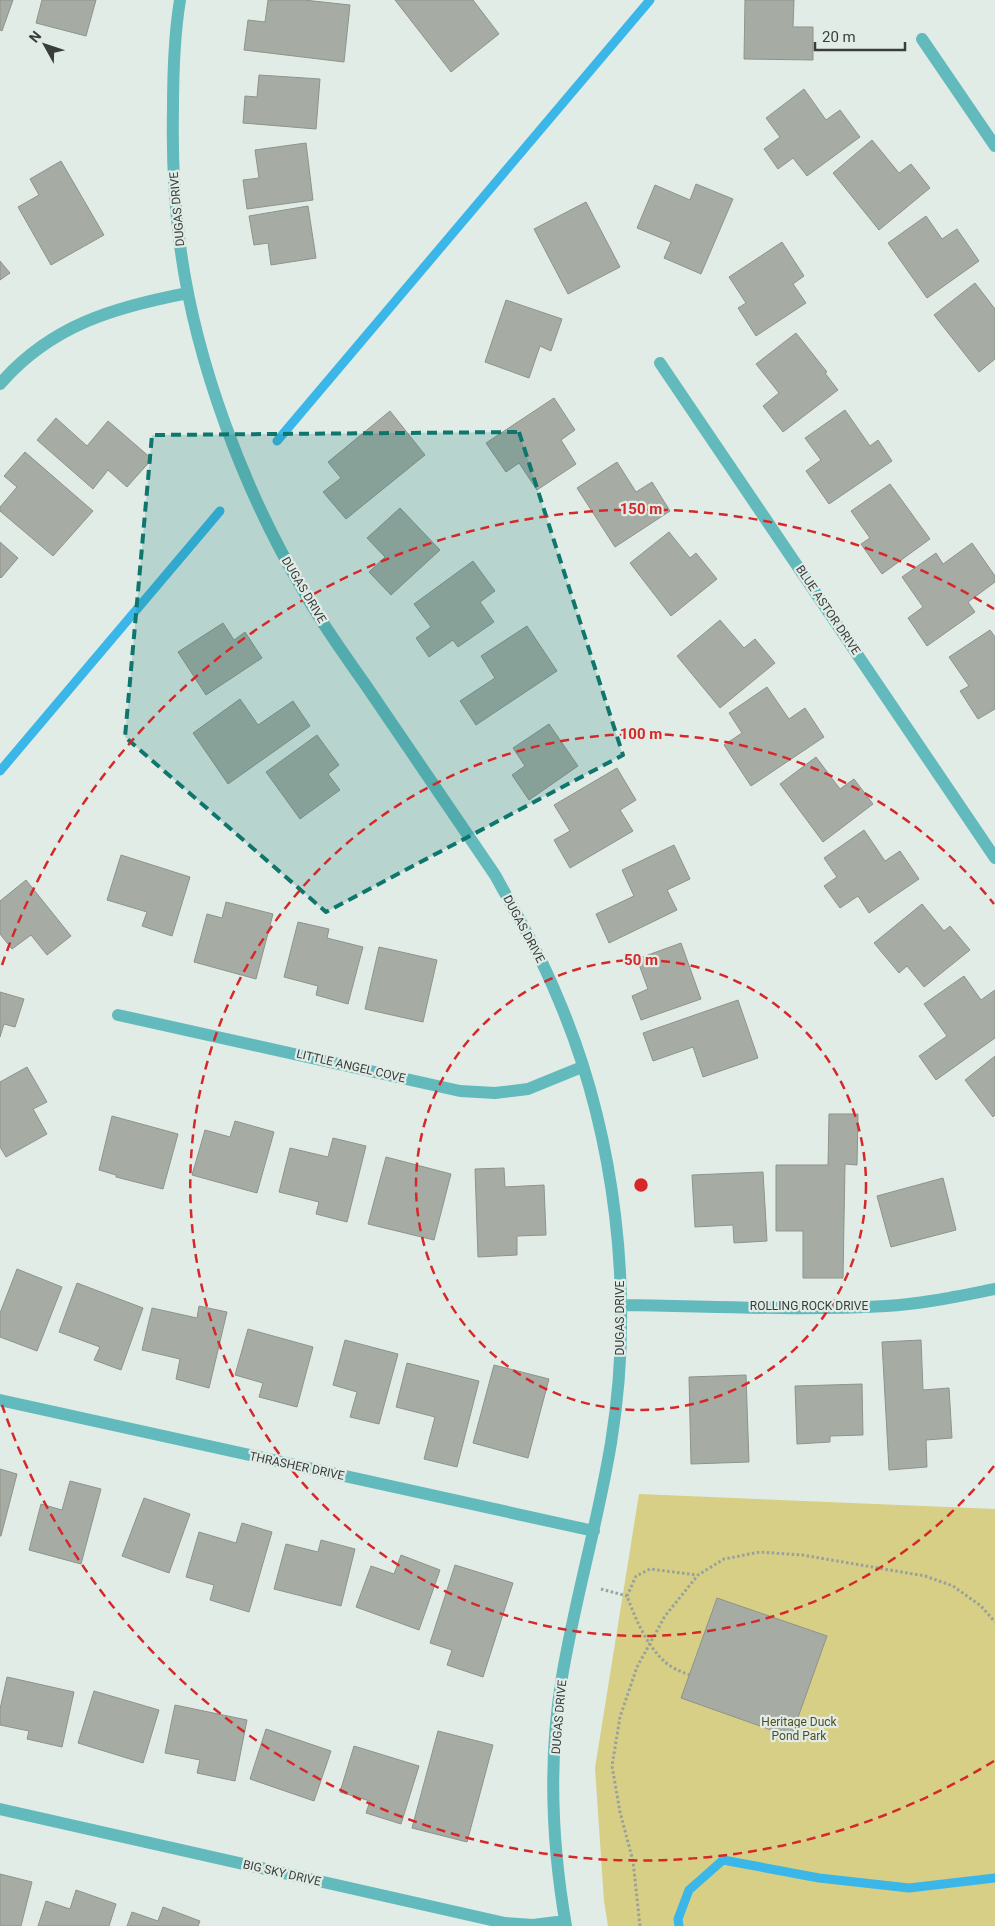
<svg xmlns="http://www.w3.org/2000/svg" width="995" height="1926" viewBox="0 0 995 1926" font-family="Roboto,sans-serif">
<rect width="100%" height="100%" fill="#e2ece7"/>
<path fill="#d7cf85" d="M639 1494 995 1509V1926H608L604 1901 595 1768Z"/>
<g fill="none" stroke-linecap="round" stroke-linejoin="round">
<path stroke="#3ab6e8" stroke-width="9" d="M277 441 650 0
M0 771 220 511
M679 1926 678 1919 689 1890 723 1860 819 1878 909 1888 995 1878"/>
</g>
<path fill="#a6aca4" stroke="#8e938c" d="M0 0H13L2 31 0 30Z
M42 0H96L86 36 36 23Z
M268 0H304L350 5 344 62 244 50 248 20 265 22Z
M395 0H473L499 34 451 72Z
M745 0H794L793 27H813V60L744 59Z
M259 75 320 79 316 129 243 123 245 96 257 97Z
M804 89 826 120 840 110 860 137 807 176 793 158 778 169 764 149 780 137 766 118Z
M872 140 899 173 911 164 930 188 879 230 833 173Z
M306 143 313 200 247 209 243 180 259 178 255 150Z
M61 161 104 235 51 265 18 207 39 195 30 179Z
M696 184 733 199 701 274 664 258 671 242 637 228 655 185 690 200Z
M586 202 620 267 568 294 534 229Z
M308 206 316 258 271 265 268 243 254 245 249 216Z
M926 216 942 239 957 229 979 261 927 298 888 243Z
M782 242 804 276 793 284 806 303 756 336 738 308 746 303 729 277Z
M0 261 10 273 0 280Z
M975 283 995 309V359L979 372 934 315Z
M506 300 562 319 551 351 540 346 529 378 485 362Z
M796 333 827 372 825 373 838 390 783 432 763 406 779 393 756 364Z
M554 398 575 430 561 440 576 464 537 490 519 463 506 472 486 443Z
M845 410 870 446 878 440 892 461 829 504 806 471 821 460 805 438Z
M390 411 425 455 346 519 323 492 341 478 328 462Z
M56 418 87 446 108 421 152 459 127 487 108 470 93 489 37 440Z
M25 452 93 511 53 556 0 511V507L17 487 4 476Z
M617 462 636 492 652 482 670 511 615 547 577 488Z
M890 484 930 539 882 574 861 544 870 538 851 511Z
M400 508 440 550 391 595 369 572 385 557 367 538Z
M669 532 690 558 696 553 717 579 671 616 630 563Z
M0 542 18 558 1 578 0 577Z
M972 543 995 576V582L968 602 975 612 927 646 908 618 923 607 902 577 936 553 943 564Z
M473 561 495 591 480 602 494 622 458 647 453 640 429 657 416 638 431 627 414 604Z
M720 620 744 648 755 639 775 663 720 708 677 656Z
M223 623 234 640 245 632 262 658 206 695 178 652Z
M527 626 557 671 476 725 460 701 495 678 481 656Z
M990 630 995 637V709L978 719 960 691 969 686 949 657Z
M767 687 789 719 805 708 824 737 751 786 724 745 742 733 729 713Z
M240 699 258 725 293 701 310 726 228 784 193 733Z
M549 724 578 766 529 800 512 775 525 766 513 748Z
M317 735 339 765 328 774 340 790 300 819 266 772Z
M816 757 840 789 854 779 873 804 823 842 780 784Z
M617 768 636 800 620 810 633 831 570 868 554 840 570 831 554 805Z
M864 830 885 861 900 851 919 879 869 913 858 896 840 908 824 886 837 877 824 858Z
M674 845 690 879 667 890 677 910 609 943 596 914 634 896 622 870Z
M121 855 190 877 172 936 142 926 147 912 107 900Z
M26 880 71 936 47 955 31 935 12 949 0 934V901Z
M226 902 273 914 256 979 194 962 207 914 222 918Z
M922 904 944 931 950 926 970 950 924 987 907 966 899 973 874 943Z
M298 922 329 929 327 938 363 947 348 1004 316 995 318 986 284 977Z
M681 943 701 999 641 1020 632 996 648 989 637 959Z
M379 947 437 960 423 1022 365 1009Z
M964 976 981 1000 995 990V1038L936 1080 919 1056 947 1036 924 1004Z
M0 992 24 999 15 1027 4 1024 0 1037Z
M738 1000 758 1058 703 1077 693 1047 653 1061 643 1033Z
M995 1056V1115L993 1117 965 1080Z
M27 1067 47 1102 33 1109 47 1134 6 1157 0 1147V1082Z
M829 1114H858L857 1165 845 1164 843 1278H803V1231H776V1165H828Z
M112 1116 178 1134 163 1189 116 1177V1175L99 1170Z
M235 1121 274 1132 257 1193 192 1175 205 1130 230 1137Z
M333 1138 366 1146 347 1222 316 1214 319 1202 279 1192 290 1148 328 1157Z
M386 1157 451 1174 434 1240 368 1224Z
M504 1168 505 1187 544 1185 546 1235 517 1236V1255L478 1257 475 1169Z
M763 1172 767 1241 734 1243 733 1225 695 1227 692 1175Z
M943 1178 956 1230 891 1247 877 1196Z
M17 1269 62 1287 37 1351 0 1337V1313Z
M77 1283 143 1308 121 1370 94 1360 100 1347 59 1332Z
M199 1306 227 1312 209 1388 176 1379 180 1359 142 1350 152 1308 197 1318Z
M248 1329 313 1347 297 1407 259 1397 263 1383 235 1375Z
M345 1340 398 1354 379 1424 350 1417 357 1392 333 1385Z
M921 1340 923 1390 949 1388 952 1438 926 1440 927 1467 889 1470 882 1342Z
M407 1363 479 1381 457 1467 424 1459 435 1417 396 1407Z
M494 1365 549 1379 528 1458 473 1443Z
M746 1375 749 1462 691 1464 689 1377Z
M862 1384 863 1435 830 1436V1442L797 1444 795 1386Z
M0 1469 17 1474 1 1536H0Z
M70 1481 101 1489 81 1564 29 1550 41 1504 62 1510Z
M144 1498 190 1514 169 1573 122 1556Z
M242 1523 272 1532 249 1612 210 1600 214 1585 186 1577 199 1532 236 1543Z
M321 1540 355 1549 341 1606 274 1589 286 1544 318 1552Z
M401 1555 440 1570 419 1630 356 1607 371 1566 394 1574Z
M455 1565 513 1583 483 1677 447 1665 452 1650 430 1643Z
M717 1598 827 1636 791 1737 681 1698Z
M7 1677 74 1692 62 1747 27 1739 29 1731 0 1725V1709Z
M94 1691 159 1710 143 1763 78 1743Z
M175 1705 247 1720 235 1781 197 1773 200 1760 165 1753Z
M266 1729 331 1751 314 1801 250 1779Z
M438 1731 493 1745 467 1842 412 1828Z
M354 1746 419 1766 401 1824 366 1813 370 1801 340 1792Z
M0 1874 32 1882 21 1926H0Z
M76 1890 116 1904 109 1926H38L46 1901 70 1909Z
M163 1907 200 1921 198 1926H127L132 1912 158 1921Z"/>
<g fill="none" stroke-linecap="round" stroke-linejoin="round">
<path stroke="#99a19d" stroke-width="3" stroke-dasharray="2.5 2.5" stroke-linecap="butt" d="M601 1589 627 1596
M690 1675C681 1672 672 1668 665 1662 647 1646 635 1618 627 1596L636 1576 650 1569 697 1575
M640 1926 633 1861 620 1812 612 1766 620 1717 637 1667 665 1616 698 1575 724 1559 760 1552 802 1555 925 1576 953 1586 981 1606 995 1622"/>
<path stroke="#63babd" stroke-width="12" d="M180 0C174 36 173 73 173 110 172 155 174 200 180 245 195 361 244 491 304 592 322 624 344 654 365 684 408 748 452 811 495 875 517 915 540 954 557 996 616 1133 635 1296 611 1443 598 1522 575 1599 562 1677 548 1759 552 1845 566 1926
M922 39 995 146
M660 363 995 858
M0 384C51 325 115 307 188 293
M118 1015 460 1091 495 1093 528 1089 582 1067
M622 1305C710 1306 798 1311 886 1306 922 1304 959 1296 995 1289
M0 1400 594 1531
M0 1809 505 1923 533 1925 565 1921"/>
</g>
<path fill="#0f766e" fill-opacity="0.2" stroke="#0f766e" stroke-width="4" stroke-dasharray="10 6" stroke-linejoin="round" d="M519 432 623 755 326 912 125 737 152 435Z"/>
<g fill="none" stroke="#d62828" stroke-width="2.5" stroke-dasharray="9 6">
<circle cx="641" cy="1185" r="225"/>
<path d="M994 1466A451 451 0 1 1 994 904"/>
<path d="M994 1761A676 676 0 0 1 2 1405M2 965A676 676 0 0 1 994 609"/>
</g>
<g text-anchor="middle" dominant-baseline="central" stroke-width="4.5" stroke-linejoin="round" paint-order="stroke">
<g font-size="12" fill="#393d3b" stroke="#e2ece7">
<text transform="translate(177 209) rotate(-95)">DUGAS DRIVE</text>
<text transform="translate(304 590) rotate(59)">DUGAS DRIVE</text>
<text transform="translate(828 610) rotate(56)">BLUE ASTOR DRIVE</text>
<text transform="translate(524 929) rotate(62)">DUGAS DRIVE</text>
<text transform="translate(351 1066) rotate(13)">LITTLE ANGEL COVE</text>
<text x="809" y="1306">ROLLING ROCK DRIVE</text>
<text transform="translate(620 1318) rotate(-90)">DUGAS DRIVE</text>
<text transform="translate(297 1466) rotate(12)">THRASHER DRIVE</text>
<text transform="translate(559 1717) rotate(-85)">DUGAS DRIVE</text>
<text transform="translate(282 1873) rotate(13)">BIG SKY DRIVE</text>
</g>
<g font-size="12" fill="#534e22" stroke="#e2ece7">
<text x="799" y="1722">Heritage Duck<tspan x="799" dy="14">Pond Park</tspan></text>
</g>
</g>
<circle cx="641" cy="1185" r="8" fill="#d62828" stroke="#e2ece7" stroke-width="2.5"/>
<g font-size="15" text-anchor="middle" font-weight="bold" fill="#d62828" stroke="#e2ece7" stroke-width="4.5" stroke-linejoin="round" paint-order="stroke">
<text x="641" y="514">150 m</text>
<text x="641" y="739">100 m</text>
<text x="641" y="965">50 m</text>
</g>
<g transform="translate(45 45) rotate(310)" stroke="#e2ece7" stroke-width="4" paint-order="stroke">
<path d="M0-4L9 19L0 12L-9 19Z" fill="#393d3b"/>
<text y="-8" font-size="14" font-weight="bold" text-anchor="middle" fill="#393d3b">N</text>
</g>
<path d="M815 42v8h90v-8" fill="none" stroke="#393d3b" stroke-width="2.5"/>
<text x="822" y="42" font-size="15" fill="#393d3b" stroke="#e2ece7" stroke-width="4" paint-order="stroke">20 m</text>
</svg>
